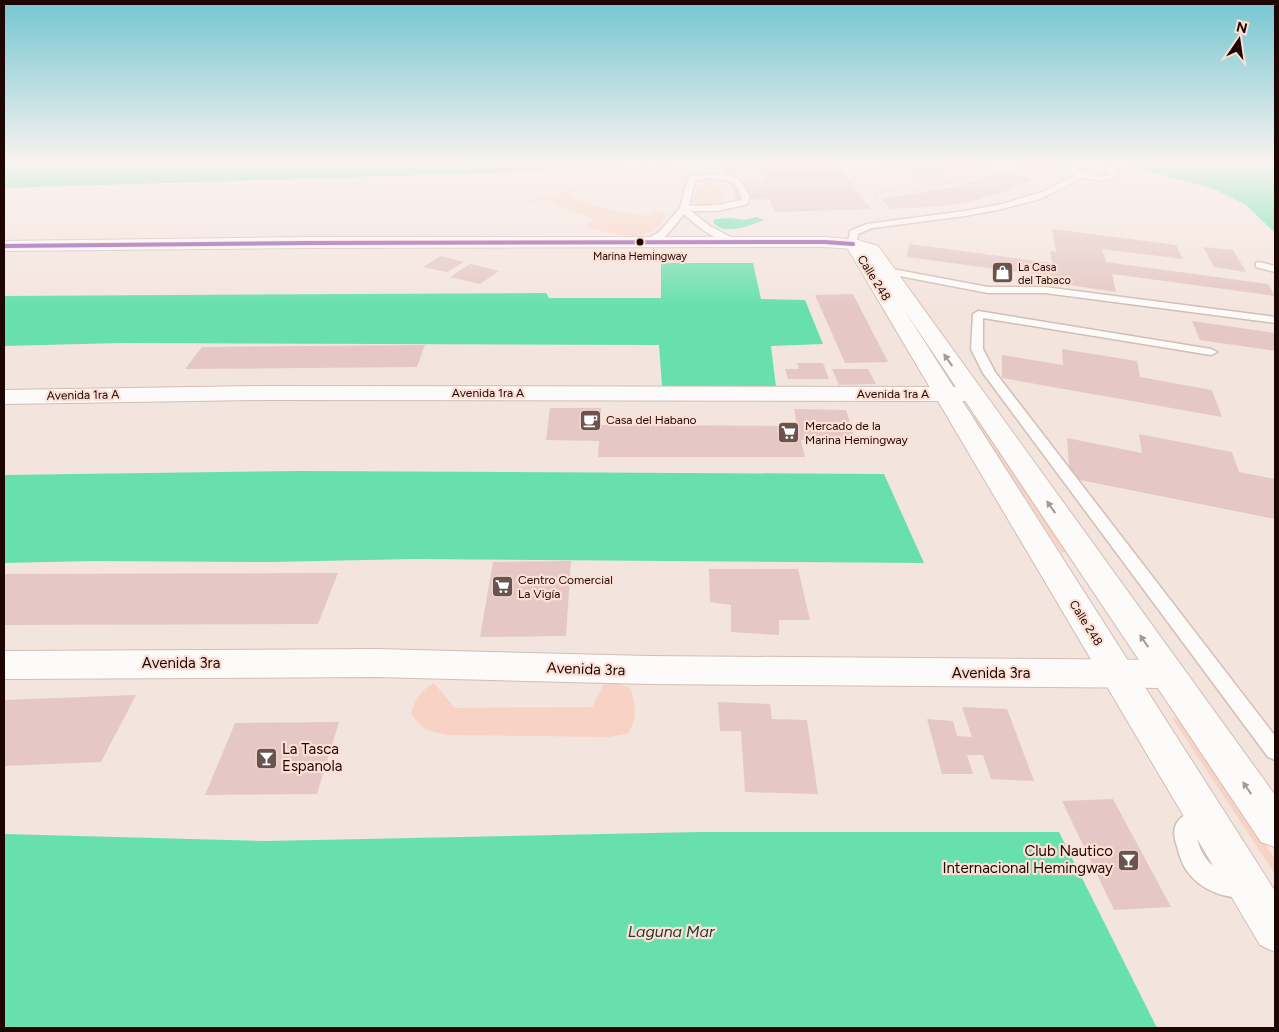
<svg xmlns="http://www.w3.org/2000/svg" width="1279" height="1032" viewBox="0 0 1279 1032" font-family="Figtree,sans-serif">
<rect width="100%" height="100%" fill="#f4e4de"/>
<path fill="#f8d3c5" d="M868 163H977L992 169 953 184 924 186 921 178 902 177Z
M1016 163H1062V167L1046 180 1006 170Z
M702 181C716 180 721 185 726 197 719 207 702 209 691 205L698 184Z
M572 189 580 190 571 193C588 208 626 213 648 216L655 211 667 215C664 219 661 224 658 227 640 244 608 232 588 227L587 226 595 219 557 206 546 200 528 204 527 202Z
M973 417H978L1069 552H1061Z
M434 683 455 708 592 707 603 685 619 683 631 689C636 707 638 719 627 734L609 737 447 735C429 731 421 730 411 713 416 698 421 690 434 683Z
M1172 718 1181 719 1275 859V874Z"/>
<path fill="#67e0ae" d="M4 163H639L600 168 488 173 4 188Z
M904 163H957C942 170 917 180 904 163Z
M1122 163H1275V233L1246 205 1216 190Z
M756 217 764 220C751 225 724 237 713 222L715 219 730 218 745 220Z
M661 263H753L761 299 805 300 823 344 771 346 776 387 662 386 659 345 121 343 4 346V296L546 293 549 298H661Z
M299 471 884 474 924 563 414 559 270 562 92 561 4 563V475Z
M700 832H1059L1157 1028H4V834L267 841Z"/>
<path fill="#e5c8c5" d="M721 163H836L871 209 775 212 769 199 737 200 730 182 766 181 762 173 726 174Z
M953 164 964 167 957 170 946 167Z
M1000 171 1034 179 1010 190 973 201 944 206 890 209 882 199 965 185Z
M1052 229 1176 245 1183 259 1102 249 1106 262 1268 284 1275 296 1112 274 1116 292 1056 283 1055 277 907 257 909 244 1052 263 1050 251 1056 252Z
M1203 247 1233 250 1246 272 1214 267Z
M441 256 464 262 447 272 423 267Z
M470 264 499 271 480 284 450 277Z
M853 294 888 362 845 363 815 295Z
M1192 321 1275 333V351L1200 340Z
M425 345 417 367 185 369 202 347Z
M1062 349 1137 361 1140 377 1212 390 1222 417 1002 378V355L1063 365Z
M797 363H823L829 379H788L785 369H799Z
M832 369H868L876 384 839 385Z
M550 408H601L600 425 797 426 794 409 846 410 856 441 801 440 805 457H598L599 441 546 440Z
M1139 434 1232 452 1239 472 1275 479V519L1070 478 1067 438 1142 453Z
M571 561 566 636 480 637 493 562Z
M709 569H798L810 620H779V635L731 632V605L710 602Z
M338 573 318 624 4 625V574Z
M136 695 101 762 4 766V700Z
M718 702 770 704 772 719 807 720 818 794 745 792 741 731H720Z
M962 707 1007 709 1034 781 991 779 983 755H967L973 774H942L927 719 953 721 957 736 972 737Z
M339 722 317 794 205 795 235 723Z
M1113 799 1171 907 1114 910 1062 801Z"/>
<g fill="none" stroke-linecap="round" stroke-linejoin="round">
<defs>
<path id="lane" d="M676 163 647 168 643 166 653 163Z
M1080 163 1094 164 1115 169 1118 176 1104 181 1082 178 1040 199 1002 209 965 216 872 228 858 234 856 246H850L848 244 850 231 867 224 965 211 1002 204 1042 192 1075 175 1070 173 1068 167ZM1081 167 1109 172 1110 175 1093 176 1077 170Z
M708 174C731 175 741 174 750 197L747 204 744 205 717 211H691L710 226 736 240V244C722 246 694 224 684 214 675 225 660 248 644 245V241L659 232 680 208 688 177ZM708 178C727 180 734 178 742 197L741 200 717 205 689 206 695 181Z
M1259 262 1275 266V272L1256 267V263Z
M887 268 988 287H1045L1275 317V323L1045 293H988L884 273V269Z
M978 311 1211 349 1217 352 1211 355 983 318V349L995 372 1275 736V760L1268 757 983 373 971 349 973 314Z
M1206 807 1214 810 1217 817 1214 824 1196 833C1199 852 1209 869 1229 873 1237 875 1244 875 1252 878L1255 886 1252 894C1231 903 1200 890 1187 871 1182 864 1179 855 1177 846 1174 838 1172 827 1179 820 1185 813 1197 810 1206 807Z"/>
<path id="street" d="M311 237H825L859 240 861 244 859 248 853 249 825 247 311 248 4 251V241Z
M263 386 972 387 980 389 983 394 980 399 972 401 263 400 4 404V390Z
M376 649 649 656 1168 660 1180 664 1185 674 1180 684 1168 688 649 684 376 677 4 679V651Z"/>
<path id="secondary" d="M853 239 878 246 1275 795V847L1261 842 903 308 1275 891V952L1260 945 845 244 847 240Z"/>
</defs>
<use href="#lane" stroke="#d1beb6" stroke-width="3"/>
<use href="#street" stroke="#d1beb6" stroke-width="2"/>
<use href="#secondary" stroke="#d1beb6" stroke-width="2"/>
<path stroke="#d8d3d1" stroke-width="2" stroke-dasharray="1 1" stroke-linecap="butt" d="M841 163C846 168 851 175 857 179 901 209 962 180 1005 163
M890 163C902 174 927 179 943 176 952 174 960 167 968 163
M978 163 1035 177
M912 175 920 190
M875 189 876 199 884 207"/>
<use href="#lane" fill="#fdfbfa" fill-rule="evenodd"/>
<use href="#street" fill="#fdfbfa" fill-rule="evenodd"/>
<use href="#secondary" fill="#fdfbfa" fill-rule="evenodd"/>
<defs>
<path id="bus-1" d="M4 246 311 243 825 242 853 244"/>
</defs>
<use href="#bus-1" stroke="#fde0d5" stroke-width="5.5"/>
<use href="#bus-1" stroke="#8e44ad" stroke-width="4"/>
</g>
<defs><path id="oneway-solid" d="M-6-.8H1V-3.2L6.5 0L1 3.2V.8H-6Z" transform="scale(1.25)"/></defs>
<g fill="#a49997">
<use href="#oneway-solid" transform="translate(948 360) rotate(-125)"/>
<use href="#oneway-solid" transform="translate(1051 507) rotate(-125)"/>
<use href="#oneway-solid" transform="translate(1144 641) rotate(-125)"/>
<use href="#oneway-solid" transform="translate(1247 788) rotate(-125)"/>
</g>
<linearGradient id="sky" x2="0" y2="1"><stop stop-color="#74c6d1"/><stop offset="0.53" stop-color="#faf3f0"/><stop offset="1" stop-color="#faf3f0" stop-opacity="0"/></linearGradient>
<rect width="1279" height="308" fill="url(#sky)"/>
<defs>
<symbol id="shop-square" viewBox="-11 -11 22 22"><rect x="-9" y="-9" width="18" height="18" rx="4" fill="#69544f" stroke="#fde0d5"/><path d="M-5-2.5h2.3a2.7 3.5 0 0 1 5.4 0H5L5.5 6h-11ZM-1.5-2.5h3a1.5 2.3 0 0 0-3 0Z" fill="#fff"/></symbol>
<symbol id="cafe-square" viewBox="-11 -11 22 22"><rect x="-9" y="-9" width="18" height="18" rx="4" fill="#69544f" stroke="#fde0d5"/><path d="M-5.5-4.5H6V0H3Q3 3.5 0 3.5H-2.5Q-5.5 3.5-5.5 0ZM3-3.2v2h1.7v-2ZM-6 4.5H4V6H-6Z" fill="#fff"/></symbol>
<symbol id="supermarket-square" viewBox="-11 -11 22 22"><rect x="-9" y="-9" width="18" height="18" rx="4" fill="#69544f" stroke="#fde0d5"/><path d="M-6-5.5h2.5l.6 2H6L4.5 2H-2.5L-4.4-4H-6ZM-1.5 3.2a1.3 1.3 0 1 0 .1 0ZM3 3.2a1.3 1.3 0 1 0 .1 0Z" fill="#fff"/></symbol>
<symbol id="bar-square" viewBox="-11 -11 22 22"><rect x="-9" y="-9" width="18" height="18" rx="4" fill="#69544f" stroke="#fde0d5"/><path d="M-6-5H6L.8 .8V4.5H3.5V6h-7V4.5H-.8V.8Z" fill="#fff"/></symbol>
</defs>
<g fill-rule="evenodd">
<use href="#shop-square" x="990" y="260" width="25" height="25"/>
<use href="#cafe-square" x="578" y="408" width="25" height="25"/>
<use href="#supermarket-square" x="776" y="420" width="25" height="25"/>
<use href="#supermarket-square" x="490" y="574" width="25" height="25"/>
<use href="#bar-square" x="254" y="746" width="25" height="25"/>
<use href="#bar-square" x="1116" y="848" width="25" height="25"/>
</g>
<circle fill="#1e0702" stroke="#fde0d5" stroke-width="2" cx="640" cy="242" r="4.5"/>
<g text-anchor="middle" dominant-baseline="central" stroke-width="4.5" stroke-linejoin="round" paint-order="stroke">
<g font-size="11" fill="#1e0702" stroke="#fde0d5">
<text x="640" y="256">Marina Hemingway</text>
</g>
<g font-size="11" fill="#1e0702" stroke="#fde0d5" text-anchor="start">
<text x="1018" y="267">La Casa<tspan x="1018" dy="13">del Tabaco</tspan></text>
</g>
<g font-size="12" fill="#1e0702" stroke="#fde0d5">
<text transform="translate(874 278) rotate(58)">Calle 248</text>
<text x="488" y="393">Avenida 1ra A</text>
<text x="893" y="394">Avenida 1ra A</text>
<text transform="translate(83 395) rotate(-1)">Avenida 1ra A</text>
<text transform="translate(1086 623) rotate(58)">Calle 248</text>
</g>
<g font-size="12" fill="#1e0702" stroke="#fde0d5" text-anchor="start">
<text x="606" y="420">Casa del Habano</text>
<text x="805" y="426">Mercado de la<tspan x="805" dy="14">Marina Hemingway</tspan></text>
<text x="518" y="580">Centro Comercial<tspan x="518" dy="14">La Vigía</tspan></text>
</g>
<g font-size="15" fill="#1e0702" stroke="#fde0d5">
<text x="181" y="663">Avenida 3ra</text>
<text transform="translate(586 669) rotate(2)">Avenida 3ra</text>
<text x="991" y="673">Avenida 3ra</text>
</g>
<g font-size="15" fill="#1e0702" stroke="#fde0d5" text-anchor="start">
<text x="282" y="749">La Tasca<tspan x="282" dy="17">Espanola</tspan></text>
<text x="1113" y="851" text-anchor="end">Club Nautico<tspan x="1113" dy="17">Internacional Hemingway</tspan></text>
</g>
<g font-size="16" font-style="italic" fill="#223c2f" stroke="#fde0d5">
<text x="671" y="931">Laguna Mar</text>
</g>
</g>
<rect width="1279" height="1032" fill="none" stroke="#1e0702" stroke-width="10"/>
<g transform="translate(1239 40) rotate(13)" stroke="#fde0d5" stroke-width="4" paint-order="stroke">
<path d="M0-4L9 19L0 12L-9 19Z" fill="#1e0702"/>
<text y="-8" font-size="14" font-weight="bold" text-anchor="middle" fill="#1e0702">N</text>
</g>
</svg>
